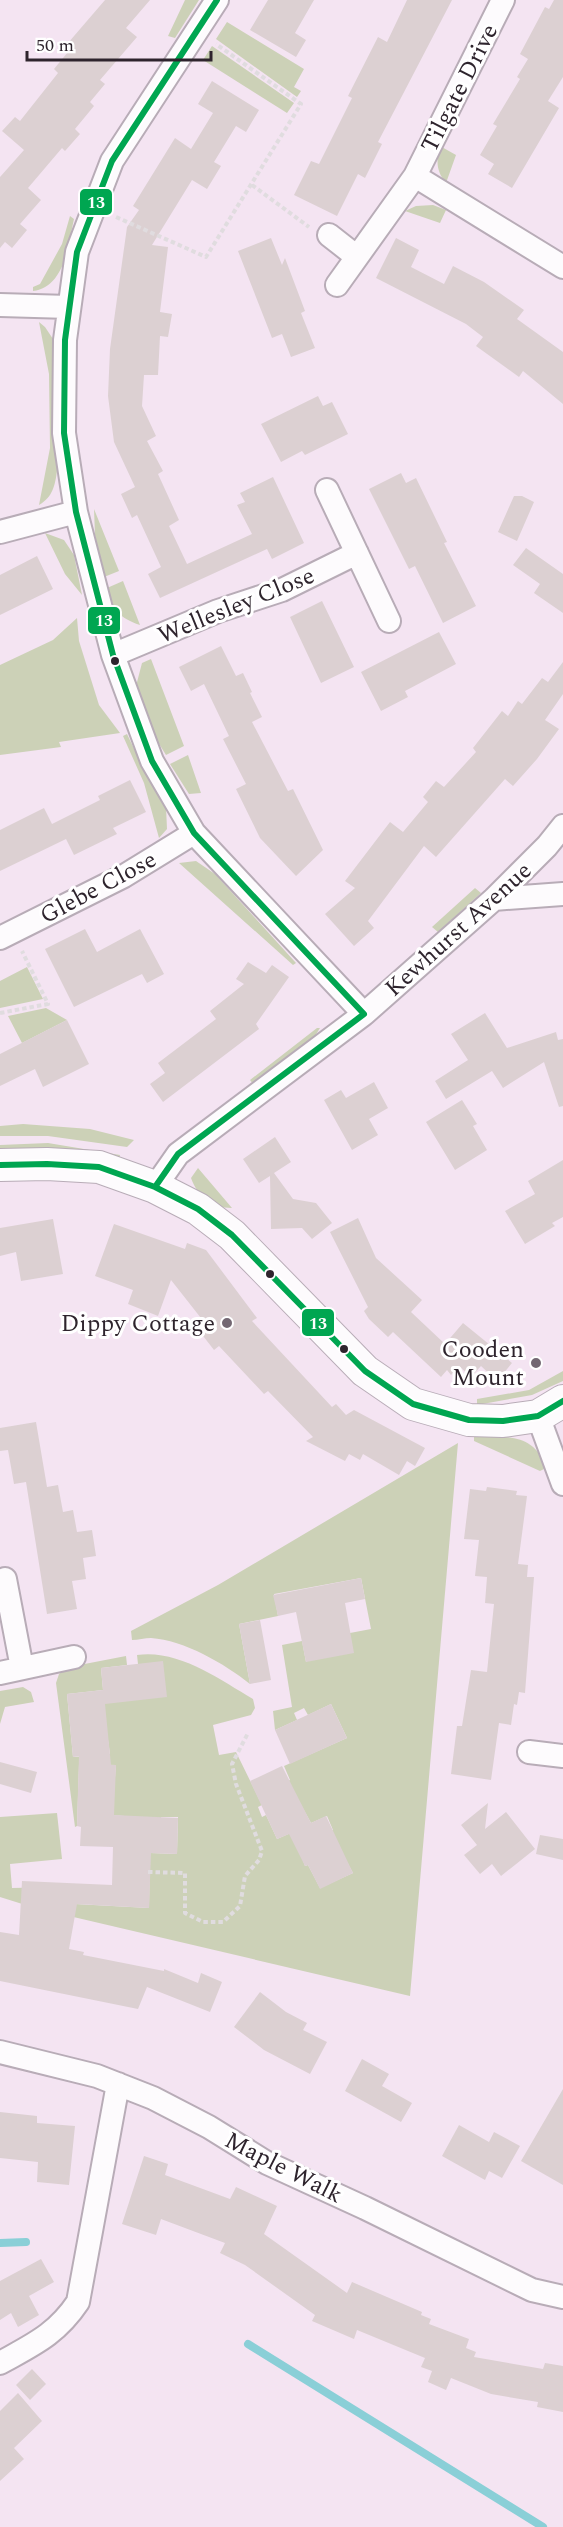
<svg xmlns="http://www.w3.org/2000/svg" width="563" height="2527" viewBox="0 0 563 2527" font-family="Spectral,serif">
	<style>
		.grass { fill: #ccd1b7 }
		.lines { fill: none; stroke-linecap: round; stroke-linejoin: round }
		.stream { stroke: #8acfd7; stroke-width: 8 }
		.building { fill: #dcd0d2 }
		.minor-casing { stroke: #b8acb7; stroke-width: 26 }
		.secondary-casing { stroke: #b8acb7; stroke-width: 34 }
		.path { stroke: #e0dcdf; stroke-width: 4; stroke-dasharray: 4.5 3; stroke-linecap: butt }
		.minor { stroke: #fdfbfd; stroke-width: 22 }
		.secondary { stroke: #fdfbfd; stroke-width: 32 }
		.bus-1-casing { stroke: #fff; stroke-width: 10 }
		.bus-1 { stroke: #00a651; stroke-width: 6 }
		.bus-dot { fill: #2e242d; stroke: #fff; stroke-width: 2 }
		.poi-dot { fill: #736772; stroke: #fff; stroke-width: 2 }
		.labels { text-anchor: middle; stroke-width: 6; stroke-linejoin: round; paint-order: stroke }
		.street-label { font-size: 24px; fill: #2e242d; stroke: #fff }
		.poi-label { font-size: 24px; fill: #2e242d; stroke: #fff; text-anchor: end }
		.line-badge { stroke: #fff; stroke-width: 2 }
		.badge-label { font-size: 16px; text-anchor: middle; font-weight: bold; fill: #fff }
	</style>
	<rect width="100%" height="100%" fill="#f4e4f2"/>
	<path class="grass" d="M185 0H199L175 38 168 36Z
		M227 22 304 69 294 87 301 91 297 97 216 39Z
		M212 46 294 103 287 113 203 60Z
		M440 146 456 155 446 183C436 171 436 161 440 146Z
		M433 205 446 210 440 223 405 211 416 206Z
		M70 216 74 219C68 245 65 287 33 291V287L40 284 62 244Z
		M39 322 45 327 53 339 57 471C55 485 53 497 39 505L50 448 49 374Z
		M94 509 119 571 104 577 95 535Z
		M45 533 64 540 74 555 82 595 65 574Z
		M123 581 140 625C119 618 113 610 107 588Z
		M77 618 79 641 99 705 120 733 59 742 61 747 0 755V665L53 640Z
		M151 659 184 746 166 755 156 739 136 686 142 663Z
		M127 734 149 780 166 807 167 829 159 838 144 783 123 736Z
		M188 755 201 793 189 794 170 764Z
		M196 861 215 874 296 963 293 965 179 863Z
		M475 888 481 893 438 932 432 927Z
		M27 967 43 999 0 1008V981Z
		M46 1008 67 1020 22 1043 8 1016Z
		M317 1028H320L315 1036 253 1084 250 1080Z
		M23 1124 90 1129 134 1140 127 1147 48 1136H0V1126Z
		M48 1143 120 1155 119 1159 0 1152V1145Z
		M198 1168 232 1208C211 1208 198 1197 191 1178Z
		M563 1371V1381L532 1395 477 1405V1399L529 1390Z
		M474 1436C504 1437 535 1432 546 1468L540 1471 474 1441Z
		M458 1443 410 1996 35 1908 0 1897V1817L57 1813 62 1859 10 1864 12 1888 56 1887V1903L149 1908 150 1853 177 1854 178 1817H161V1819L112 1815 116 1765 79 1764 77 1826 75 1827 56 1683 59 1674 69 1667 126 1656 127 1665 101 1668 103 1690 67 1694 73 1757 110 1754 103 1704 138 1664 137 1655C178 1649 219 1679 253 1699L255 1708 251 1715 213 1725 219 1755 236 1752 262 1805 258 1807 262 1817 266 1815 277 1839 293 1832 305 1866 308 1865 320 1888 353 1873 330 1831 333 1830 327 1816 311 1823 288 1781 290 1780 284 1766 347 1738 331 1704 308 1715 304 1708 294 1713 297 1720 275 1730 273 1711 292 1707 282 1645 302 1641 306 1662 350 1633 371 1629 361 1578 274 1594 278 1616 239 1624 250 1684C225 1664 184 1640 151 1638 145 1638 138 1640 132 1640L131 1631 218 1585Z
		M23 1687 31 1692 34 1702 5 1707 0 1724V1691Z"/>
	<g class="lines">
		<path class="stream" d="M0 2243 26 2242
			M248 2344 543 2527"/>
	</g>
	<path class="building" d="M105 0H150L126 28 137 37 100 80 105 84 90 102 94 106 75 129 80 134 65 151 62 148 28 188 41 200 20 224 27 230 12 248 5 242 0 248V177L24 150 2 131 15 117 20 121 58 73 54 69 72 47 68 43Z
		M268 0H314L295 33 306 40 296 57 250 30Z
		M407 0H452L378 142 382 144 365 178 358 174 337 216 294 195 311 161 319 164 352 98 348 96 378 37 387 42Z
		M554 0H563V77L548 101 559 108 512 188 488 174 494 164 480 155 497 126 493 124 520 79 517 77 528 59 520 54 545 7 549 9Z
		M212 81 259 110 246 132 236 126 214 162 221 166 207 189 192 180 152 245 168 247 160 312 172 314 168 337 160 336 158 375H144L142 406 156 436 147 441 163 471 158 474 179 520 169 526 187 564 252 534 237 505 245 502 240 493 273 477 304 543 272 559 267 549 160 598 148 574 161 567 137 515 132 518 121 494 135 487 114 442 108 396 110 349 127 227 139 210 133 206 175 138 191 149 213 113 198 104Z
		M271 238 282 265 285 258 305 311 301 313 315 348 291 357 282 334 272 338 238 251Z
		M396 238 419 250 411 267 444 284 453 266 484 282 524 310 517 319 563 352V404L523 371 519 377 476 346 483 337 466 324 376 278Z
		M318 396 323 406 332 402 348 434 305 455 302 451 281 462 261 424Z
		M401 473 406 483 416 478 447 542 444 543 476 606 443 623 415 566 409 569 369 489Z
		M514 496H522L534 502 517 541 498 532Z
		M526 548 563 574V613L534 593 540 584 513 565Z
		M37 556 53 589 0 615V575Z
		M322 601 354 667 321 683 290 617Z
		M439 632 456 664 405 691 408 697 381 711 361 672Z
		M221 646 236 676 243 673 252 692 250 693 262 717 252 722 288 791 293 789 323 850 296 876 260 838 236 789 246 784 223 739 229 736 204 684 191 691 179 667Z
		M563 662V694L545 720 559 729 537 759 513 786 505 779 436 857 424 846 368 921 374 928 354 946 325 914 355 888 345 881 390 822 403 832 428 802 423 797 436 781 444 787 476 752 473 748 502 711 508 716 518 701 522 704 542 678 548 682Z
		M130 780 146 812 113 828 117 834 74 855 66 839 0 871V830L44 808 52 824 100 800 98 796Z
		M85 929 97 952 140 929 164 974 147 983 142 974 74 1007 45 949Z
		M248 962 266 973 272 965 289 977 256 1024 259 1029 163 1102 150 1084 165 1073 158 1063 216 1019 210 1011 244 984 236 979Z
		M485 1013 507 1048 556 1032 558 1040 563 1039V1106L559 1107 544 1062 503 1088 492 1071 446 1099 435 1081 468 1060 451 1034Z
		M67 1020 89 1064 43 1087 35 1069 0 1086V1054Z
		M374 1082 388 1108 369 1119 378 1135 352 1150 324 1100 341 1090 346 1098Z
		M462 1100 477 1124 473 1126 487 1150 455 1170 426 1122Z
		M275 1137 291 1162 274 1173 293 1199 316 1203 332 1223 312 1239 302 1228 271 1229 270 1176 259 1183 243 1159Z
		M563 1160V1217L552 1223 555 1226 525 1244 505 1211 535 1194 528 1181Z
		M358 1218 376 1258 422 1300 411 1312 445 1344 463 1323 512 1363 497 1381 481 1366 471 1377 459 1366 451 1375 447 1370 441 1377 393 1332 388 1337 369 1319 364 1311 368 1307 330 1232Z
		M53 1219 63 1274 21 1281 16 1252 0 1256V1228Z
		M114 1224 185 1249 187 1243 206 1250 257 1318 252 1321 332 1407 336 1404 346 1415 354 1410 425 1448 415 1466 407 1461 399 1475 363 1454 360 1460 349 1454 345 1461 306 1441 313 1437 268 1391 264 1394 219 1346 214 1350 200 1332 208 1327 171 1280 158 1316 128 1304 133 1290 95 1276Z
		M36 1422 47 1487 58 1485 63 1512 73 1510 77 1532 92 1530 96 1556 83 1558 86 1579 72 1581 77 1609 47 1614 26 1482 14 1484 8 1450 0 1451V1428Z
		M487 1487 517 1491 516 1495 527 1496 518 1564 528 1565 527 1577H534L525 1693 519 1692 517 1705 514 1704 511 1725 499 1723 491 1780 451 1774 457 1726H462L471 1670 487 1672 494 1604 485 1603 487 1577 475 1576 479 1540 464 1539 470 1489 486 1491Z
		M361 1578 365 1599 345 1603 354 1653 306 1662 296 1612 278 1616 273 1595Z
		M260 1620 271 1680 250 1684 239 1624Z
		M163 1661 167 1697 105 1704 111 1765H116L114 1815 178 1818 177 1854 151 1853 149 1908 77 1904 69 1949 84 1952 83 1955 164 1971V1969L198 1983 201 1973 222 1982 210 2012 147 1987 138 2009 0 1981V1932L19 1935 22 1881 112 1885 113 1847 80 1846 81 1827 77 1826 79 1756 73 1757 67 1694 103 1690 101 1668Z
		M331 1704 347 1738 290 1764 275 1730Z
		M0 1762 37 1772 31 1793 0 1784Z
		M282 1766 311 1823 326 1816 353 1873 320 1889 308 1865 305 1866 289 1834 277 1839 250 1781Z
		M488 1803 485 1829 506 1812 535 1849 501 1876 492 1864 480 1874 464 1855 477 1845 461 1825Z
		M540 1835 563 1839V1860L536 1854Z
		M260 1992 286 2012 307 2023 303 2030 327 2042 310 2074 264 2050 234 2027Z
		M362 2059 389 2074 382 2086 412 2103 401 2122 345 2091Z
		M563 2089V2185L521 2161Z
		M0 2112 37 2116V2123L75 2126 69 2185 37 2182 38 2162 0 2158Z
		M459 2125 489 2142 494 2132 520 2146 502 2178 489 2171 485 2180 442 2156Z
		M144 2156 168 2164 165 2175 230 2199 236 2187 277 2206 264 2234 347 2293 352 2282 422 2312 421 2315 431 2319 429 2324 469 2339 466 2348 476 2352 474 2357 543 2369 545 2363 563 2366V2412L537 2407 538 2402 491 2394 451 2378 446 2390 428 2382 432 2371 421 2367 425 2358 357 2330 354 2339 312 2321 315 2315 245 2265 220 2253 225 2243 161 2219 156 2235 122 2224Z
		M41 2259 54 2282 29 2296 39 2315 18 2327 11 2313 0 2320V2281Z
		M32 2369 46 2384 30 2400 16 2385Z
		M18 2393 42 2421 14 2448 24 2459 0 2481V2411Z"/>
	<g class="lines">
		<defs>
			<path id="minor" d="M217 0 112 161 77 252 65 340 64 433 76 512 113 655 152 761 194 833 364 1014
				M415 176 563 267
				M329 235 357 257
				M337 285 415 176 503 0
				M0 305 69 307
				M327 490 389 621
				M0 532 76 512
				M113 655 218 611 282 590 357 553
				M494 899 563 894
				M0 938 124 876 194 833
				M155 1187 178 1154 364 1014 494 899 547 846 563 826
				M538 1416 563 1484
				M5 1579 22 1668
				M0 1673 74 1657
				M529 1752 563 1756
				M0 2052 97 2076 153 2098 209 2127 267 2163 365 2208 532 2290 563 2297
				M0 2363C32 2345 56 2335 78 2302L118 2084"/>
			<path id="secondary" d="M0 1165 47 1164 99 1167 155 1187 198 1209 232 1235 365 1371 413 1404 469 1420 503 1421 538 1416 563 1401"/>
		</defs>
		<use href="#minor" class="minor-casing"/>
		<use href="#secondary" class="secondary-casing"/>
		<path class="path" d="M252 185 309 227
			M116 217 206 257 301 104 216 44
			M0 1013 48 1004 22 951
			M148 1872 185 1873V1913L203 1922H223L240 1906 245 1876 259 1860 262 1851 236 1784 232 1764 248 1733"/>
		<use href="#minor" class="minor"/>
		<use href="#secondary" class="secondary"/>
		<defs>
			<path id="bus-1" d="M0 1165 47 1164 99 1167 155 1187 198 1209 232 1235 365 1371 413 1404 469 1420 503 1421 538 1416 563 1401
				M155 1187 178 1154 364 1014 194 833 152 761 113 655 76 512 64 433 65 340 77 252 112 161 217 0"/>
		</defs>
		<use href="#bus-1" class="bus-1-casing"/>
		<use href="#bus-1" class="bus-1"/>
	</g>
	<g class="bus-dot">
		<circle cx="115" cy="661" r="5"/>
		<circle cx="270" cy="1274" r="5"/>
		<circle cx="344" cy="1349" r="5"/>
	</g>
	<g class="poi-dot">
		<circle cx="227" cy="1323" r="6"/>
		<circle cx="536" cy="1363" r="6"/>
	</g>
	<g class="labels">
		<g class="street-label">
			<text transform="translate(459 88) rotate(-63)" y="8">Tilgate Drive</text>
			<text transform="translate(236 605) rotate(-22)" y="8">Wellesley Close</text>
			<text transform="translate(98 887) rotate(-28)" y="8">Glebe Close</text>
			<text transform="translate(458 929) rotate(-42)" y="8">Kewhurst Avenue</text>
			<text transform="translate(284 2167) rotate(27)" y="8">Maple Walk</text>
		</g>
		<g class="poi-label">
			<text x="215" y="1331">Dippy Cottage</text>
			<text x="524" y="1357">Cooden<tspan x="524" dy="28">Mount</tspan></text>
		</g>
	</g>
	<g class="line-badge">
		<rect x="79" y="188" width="34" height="28" rx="6" fill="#00a651"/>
		<rect x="87" y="606" width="34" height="29" rx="6" fill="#00a651"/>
		<rect x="301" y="1308" width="34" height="29" rx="6" fill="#00a651"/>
	</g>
	<g class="badge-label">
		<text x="96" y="208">13</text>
		<text x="104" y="626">13</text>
		<text x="318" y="1329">13</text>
	</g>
	<path d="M27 51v9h184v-9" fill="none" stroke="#2e242d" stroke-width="3"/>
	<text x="36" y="51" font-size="18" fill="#2e242d" stroke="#ffffff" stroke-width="4.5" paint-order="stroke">50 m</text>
</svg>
